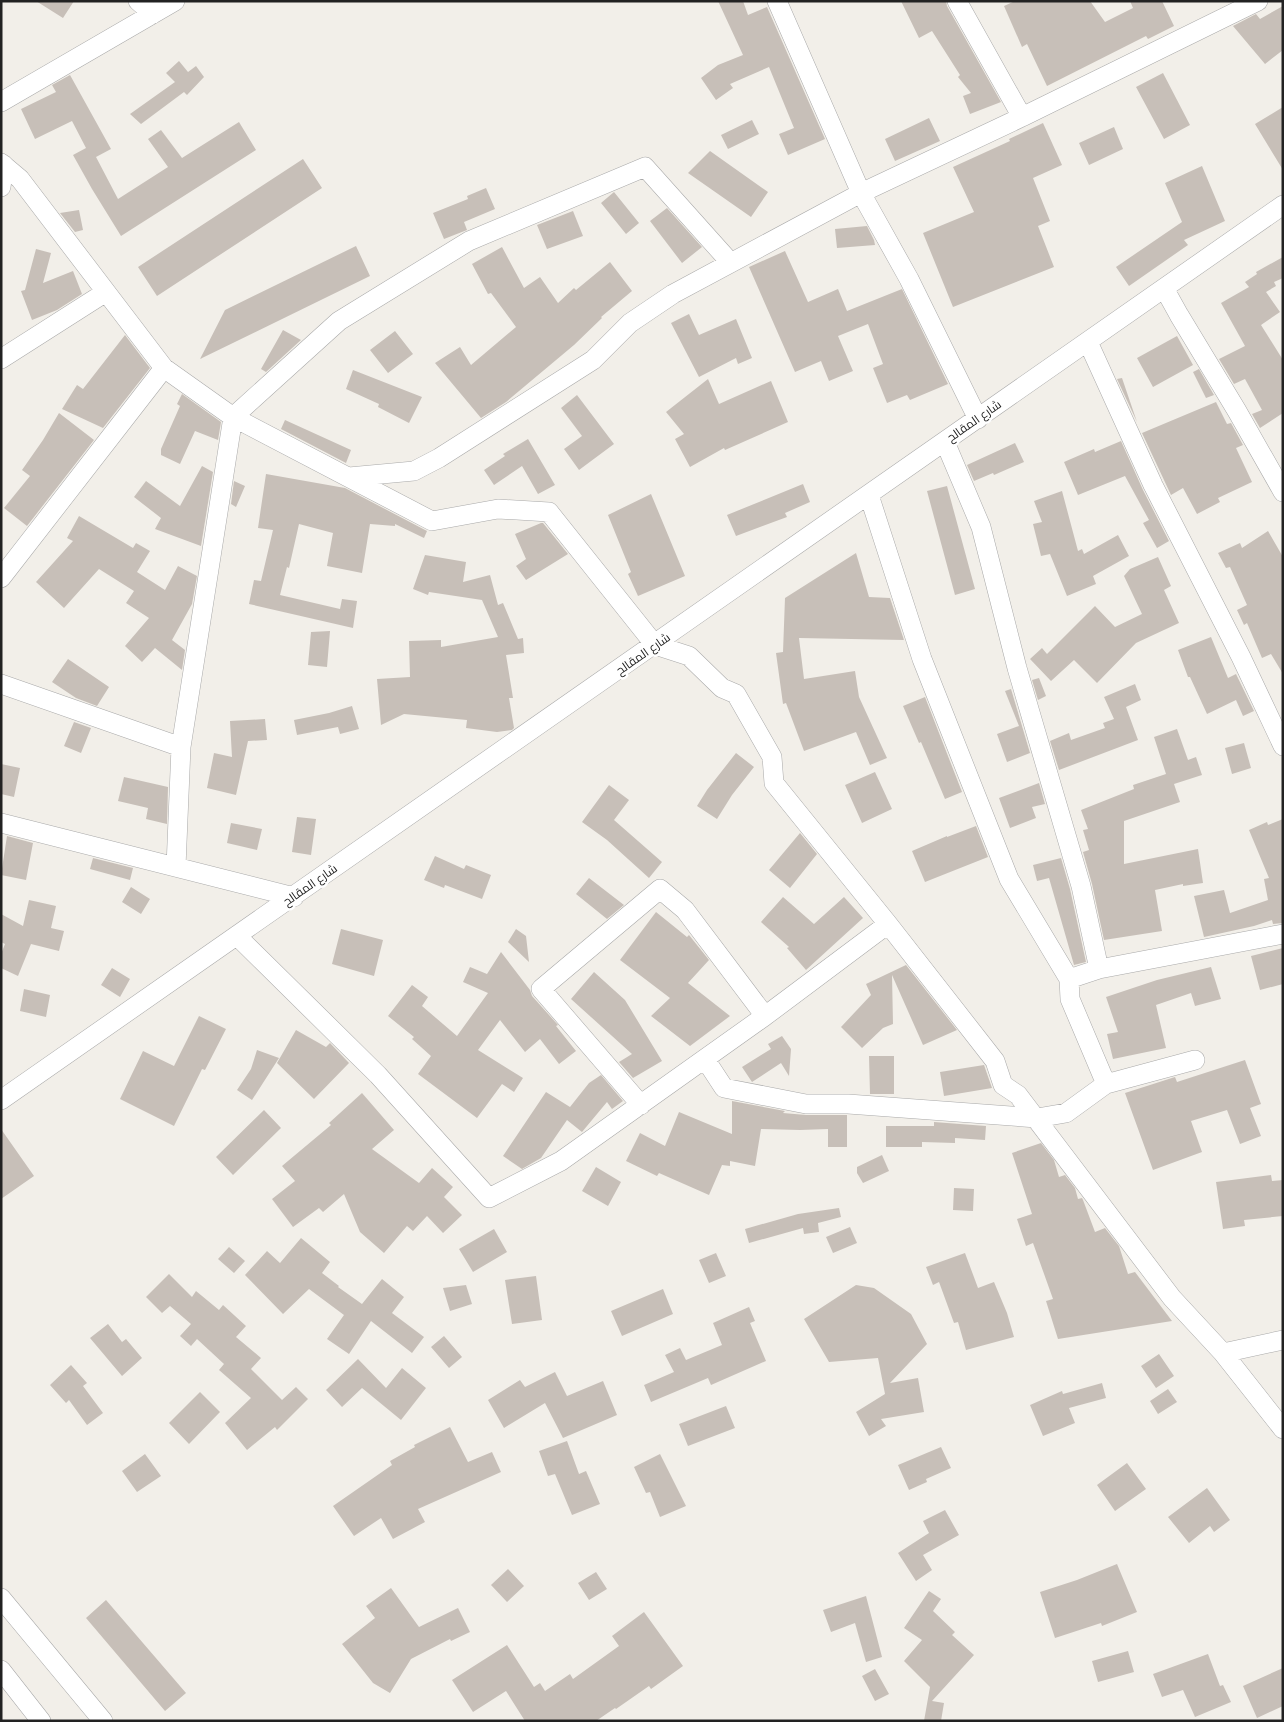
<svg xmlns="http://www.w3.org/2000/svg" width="1284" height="1722" viewBox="0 0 1284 1722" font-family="'Nunito Sans',Cairo,sans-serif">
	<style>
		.building { fill: #c7bfb8 }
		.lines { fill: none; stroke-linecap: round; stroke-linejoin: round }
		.minor-casing { stroke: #a9a9a9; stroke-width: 20 }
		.minor { stroke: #fff; stroke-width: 19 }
		.labels { text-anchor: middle; stroke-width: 5; stroke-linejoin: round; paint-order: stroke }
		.street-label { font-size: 12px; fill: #222; stroke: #fff }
	</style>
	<rect width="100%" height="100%" fill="#f2efe9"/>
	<path class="building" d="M36 1H74L63 18Z
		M718 1H743L748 15 767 7 825 139 788 155 779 134 794 128 769 67 730 84 733 88 716 100 701 78 718 65 743 55Z
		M901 1H946L947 6 1001 102 970 114 963 96 971 93 958 77 960 75 932 31 919 38Z
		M1015 1H1090L1105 22 1133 8 1130 1H1162L1174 26 1148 39 1146 36 1047 86 1027 44 1022 47 1004 6Z
		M1283 6V50L1265 64 1233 26 1256 14 1260 19Z
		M179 61 188 72 196 66 204 77 187 95 184 92 141 124 130 114 175 82 166 73Z
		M1163 73 1190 125 1164 139 1136 87Z
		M70 75 111 149 96 157 118 199 168 167 148 139 161 130 182 158 239 122 256 150 121 236 92 189 73 155 86 148 72 121 35 139 21 109 56 92 52 85Z
		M1283 107V170L1255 124Z
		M929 118 940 141 895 161 885 139Z
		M752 120 759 134 728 149 721 135Z
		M1043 123 1062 165 1033 178 1050 221 1038 226 1054 267 953 307 923 233 974 212 953 167 1010 141 1009 139Z
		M1114 127 1123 149 1089 165 1079 143Z
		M710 151 768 192 751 217 688 173Z
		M303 159 322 188 157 296 138 267Z
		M1202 166 1225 221 1184 240 1188 245 1129 286 1116 267 1182 222 1165 183Z
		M486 188 495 209 464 222 467 230 444 239 433 213 468 199 467 196Z
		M614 192 639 223 626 234 601 203Z
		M667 208 702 247 682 263 650 221Z
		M79 210 83 230 75 232 60 213Z
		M573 211 583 236 547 249 537 225Z
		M867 226 874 240 875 245 837 248 835 229Z
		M356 246 370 276 200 359 225 310Z
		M502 247 524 288 540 277 558 303 574 288 576 290 610 262 632 291 601 317 602 318 574 345 506 402 481 418 435 363 460 347 471 365 516 327 491 293 488 294 472 264Z
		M36 249 51 253 43 283 73 271 82 294 57 310 32 320 21 291 25 290Z
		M785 251 808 302 838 289 847 311 902 289 948 384 910 400 907 395 887 403 873 368 883 364 868 324 838 336 853 371 829 381 821 361 795 372 749 267Z
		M1283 257V278L1274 282 1276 286 1266 292 1280 312 1261 325 1283 360V413L1260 428 1252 414 1262 410 1245 379 1234 384 1219 359 1245 346 1221 303 1249 287 1245 282 1257 274 1256 272Z
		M689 314 699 335 736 319 752 358 738 364 736 358 699 377 671 323Z
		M283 330 301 340 266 372 261 369Z
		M395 331 413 354 388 373 370 350Z
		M125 335 150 368 103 428 62 409 77 385 83 389Z
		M1177 336 1193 365 1153 387 1137 358Z
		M1199 369 1214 395 1206 398 1193 372Z
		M353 370 422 397 409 423 378 407 379 404 346 389Z
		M1122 378 1137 422 1117 379Z
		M708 379 719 404 771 381 788 422 725 450 724 448 690 467 675 439 684 434 666 412Z
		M182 394 221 422 218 440 195 431 180 464 161 455V449L180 406 177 404Z
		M577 395 614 444 579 470 564 449 582 436 561 408Z
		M1216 402 1227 424 1231 423 1243 445 1236 448 1252 482 1218 498 1220 502 1197 514 1183 488 1171 495 1142 433Z
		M59 413 94 440 27 526 4 508 30 476 22 470 43 440Z
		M285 420 351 450 346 463 281 429Z
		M528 439 555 485 538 494 522 466 494 485 484 470 505 456 503 454Z
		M1121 441 1143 490 1169 541 1157 548 1143 523 1149 520 1125 476 1078 495 1064 462 1094 449 1095 452Z
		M1015 443 1024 462 994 475 993 473 974 481 967 465Z
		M202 466 213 472 201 546 155 529 161 518 134 497 146 481 180 506Z
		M266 474 345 488 427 531 424 538 395 524V526L370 524 362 573 327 566 333 533 299 524 289 568 287 567 280 595 340 609 342 599 357 601 353 628 249 604 254 580 261 581 273 530 258 528Z
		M234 481 245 486 236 507 231 504Z
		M803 484 810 502 785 513 787 517 736 536 727 515Z
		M947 486 975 589 955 595 927 491Z
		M1062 491 1078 551 1082 549 1084 554 1118 535 1129 556 1093 576 1096 584 1067 596 1050 554 1041 556 1033 524 1042 522 1034 501Z
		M651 494 685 576 638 596 628 574 631 572 608 515Z
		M79 516 133 548 136 543 150 551 137 572 165 590 178 566 197 576 192 604 172 640 185 650 182 670 155 648 142 662 125 646 149 618 126 603 134 591 99 569 64 608 36 582 73 541 67 538Z
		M541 523H543L568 554 526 580 516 566 526 559 515 534Z
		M1268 531 1283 557V674L1271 654 1262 658 1247 623 1244 625 1237 610 1247 605 1230 567 1226 568 1218 553 1240 543 1242 548Z
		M856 553 869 597 890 598 904 640 799 638 804 679 855 671 859 697 887 758 870 765 856 732 804 751 786 703 783 704 776 653 783 652 785 598Z
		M425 555 466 562 463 582 490 575 498 605 503 603 518 639 523 638 524 653 506 655 513 698H509L514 728 512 730 497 732 466 728 467 720 404 714 381 725 377 679 410 677 409 641 441 640V647L498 637 482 600 429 592 428 595 413 589Z
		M1158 557 1171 586 1164 590 1179 623 1136 643 1097 683 1074 660 1051 681 1030 659 1042 648 1047 654 1095 606 1115 627 1142 614 1124 576 1130 569Z
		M330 631 327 667 308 665 311 632Z
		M1211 637 1228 678 1236 674 1254 711 1243 716 1236 700 1207 714 1190 677H1188L1178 650Z
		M68 659 109 687 97 706 76 698 52 682Z
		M1039 678 1046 696 1038 700 1032 680Z
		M1135 684 1141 700 1126 707 1138 740 1059 770 1050 741 1069 733 1071 740 1105 728 1103 723 1114 719 1104 697Z
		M1011 689 1030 753 1007 762 997 734 1019 726 1005 691Z
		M925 697 962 792 945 799 921 742 919 743 903 706Z
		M352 706 359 729 340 734 338 727 297 735 294 720 329 713Z
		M265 719 267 740 248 741 236 795 207 788 214 753 232 757 230 721Z
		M74 722 91 728 81 753 64 746Z
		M1177 729 1188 760 1196 757 1202 775 1174 784 1180 802 1124 821V864L1198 849 1203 883 1183 886V884L1155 890 1162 931 1104 940 1092 884 1083 852 1089 850 1083 830 1088 829 1081 810 1134 789 1133 785 1166 774 1154 737Z
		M1244 743 1251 768 1232 774 1225 748Z
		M736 753 754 767 732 795 717 819 697 806 707 790Z
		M1 764 20 768 14 797 1 794Z
		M875 772 892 809 862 823 845 785Z
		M124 777 168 787 167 824 146 819 148 808 118 801Z
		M1039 783 1045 804 1032 807 1036 818 1010 828 999 798Z
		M609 785 629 800 614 820 662 862 649 878 607 840 582 822Z
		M297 817 316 819 311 855 292 852Z
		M1283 819V923L1273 924 1272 920 1254 926 1204 937 1194 896 1224 890 1230 913 1268 900 1264 879 1269 878 1249 830 1267 822 1268 825Z
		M231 823 262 829 257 850 227 843Z
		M976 826 988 857 925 882 912 851 947 836V837Z
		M800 833 817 854 790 888 769 870Z
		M7 836 33 843 26 880 1 875Z
		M435 856 464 869 466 865 491 875 482 899 445 885 444 888 424 880Z
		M93 858 133 868 130 880 90 869Z
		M1061 858 1070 889 1086 962 1074 965 1049 878 1037 881 1033 865Z
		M589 878 624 905 607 919 576 894Z
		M131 887 150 899 141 914 122 902Z
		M783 897 814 924 844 897 863 918 806 970 787 948 789 947 761 922Z
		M29 900 56 906 51 928 64 931 59 951 31 944 18 976 1 968V954L5 944 1 942V914L23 926Z
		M656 912 687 937 689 935 709 960 688 983 730 1016 690 1046 651 1016 670 998 620 960Z
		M341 929 383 940 374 976 332 964Z
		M516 929 526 936 529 962 508 942Z
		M1283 948V984L1260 990 1251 956Z
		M501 952 530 990 532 996 558 1025 556 1026 576 1051 559 1064 540 1039 525 1052 500 1020 478 1050 523 1078 514 1092 502 1084 477 1118 418 1074 431 1056 412 1039 414 1037 388 1016 412 985 428 997 422 1006 457 1036 488 993 463 982 470 967 487 974Z
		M906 965 957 1030 923 1045 892 975 893 1024 883 1028 862 1048 841 1027 871 995 866 984Z
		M1211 967 1221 999 1195 1006 1191 993 1156 1005 1166 1048 1113 1059 1107 1034 1118 1032 1106 997 1157 980Z
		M112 968 130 979 120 997 101 985Z
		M594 972 625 1000 662 1061 633 1078 619 1062 632 1054 571 999Z
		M24 989 50 995 46 1017 20 1011Z
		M199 1016 226 1029 205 1070 202 1069 174 1126 120 1099 143 1051 174 1066Z
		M296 1030 326 1047 330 1043 349 1063 314 1099 277 1063Z
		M782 1036 791 1049 789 1076 781 1063 752 1082 742 1067 771 1049 768 1044Z
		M257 1050 279 1058 252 1100 237 1090 251 1069Z
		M869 1056H894V1094H870Z
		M1245 1060 1261 1104 1250 1108 1261 1136 1240 1144 1227 1110 1191 1121 1202 1152 1153 1170 1125 1093 1175 1077 1177 1082Z
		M984 1065 992 1088 944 1096 940 1072Z
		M601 1075 623 1101 612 1109 607 1102 582 1132 567 1120 541 1158 522 1169 503 1156 546 1092 570 1107 589 1083Z
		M362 1093 394 1130 372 1149 419 1183 432 1168 453 1187 444 1197 462 1215 443 1233 427 1216 413 1231 407 1226 384 1253 360 1232 344 1194 323 1212 319 1208 293 1227 272 1199 295 1181 282 1166 331 1125 329 1123Z
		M732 1101 785 1111 783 1113 806 1115H847V1147H828V1129L800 1130 761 1129 755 1166 730 1161V1166L722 1165 709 1195 659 1173 657 1176 626 1161 640 1133 665 1146 679 1112 732 1134Z
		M264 1110 281 1128 233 1175 216 1157Z
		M934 1122 986 1126 985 1140 955 1138V1143L922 1142V1147H886V1126H934Z
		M1 1129 34 1176 1 1199Z
		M1041 1143 1054 1160 1059 1177 1065 1175 1075 1188 1078 1199 1082 1198 1083 1200 1095 1232 1105 1228 1119 1246 1128 1274 1135 1272 1172 1321 1058 1339 1046 1301 1053 1299 1033 1243 1026 1246 1017 1219 1032 1214 1012 1153Z
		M882 1155 889 1171 863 1183 857 1173V1167Z
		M596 1167 621 1182 608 1206 582 1191Z
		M1271 1175 1272 1181 1283 1180V1216L1244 1220 1245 1226 1223 1229 1216 1182Z
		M954 1188 974 1189 973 1211 953 1210Z
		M839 1208 841 1217 818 1223 819 1232 804 1234 803 1228 749 1243 745 1229 798 1214Z
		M850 1227 857 1243 833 1253 826 1237Z
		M494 1229 507 1252 473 1272 459 1249Z
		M301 1238 330 1262 322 1273 339 1286 338 1287 362 1304 382 1279 404 1297 392 1313 424 1337 412 1353 371 1321 349 1354 327 1339 344 1315 309 1289 283 1314 245 1275 267 1251 280 1263Z
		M229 1247 245 1261 234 1273 218 1259Z
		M716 1253 726 1276 709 1283 699 1260Z
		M965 1253 978 1288 994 1282 1007 1313 1014 1337 966 1350 958 1322 954 1323 939 1282 933 1285 926 1267Z
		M169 1274 192 1297 196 1291 219 1310 223 1305 246 1326 236 1337 261 1358 251 1369 282 1400 296 1387 308 1399 277 1430 275 1427 247 1450 225 1423 251 1398 219 1370 224 1364 197 1339 191 1346 180 1336 191 1324 170 1306 162 1313 146 1297Z
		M536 1276 542 1320 512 1324 505 1280Z
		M466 1285 472 1304 450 1311 443 1288Z
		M856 1285 874 1288 911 1314 927 1344 890 1383 918 1378 924 1412 881 1419 886 1426 869 1436 856 1412 885 1394 878 1358 829 1362 804 1319Z
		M663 1289 673 1314 622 1336 611 1311Z
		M749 1307 755 1321 750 1323 766 1361 711 1385 708 1378 651 1402 644 1385 674 1372 665 1355 680 1348 686 1360 722 1345 713 1323Z
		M108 1324 122 1342 126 1339 142 1358 122 1376 90 1338Z
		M444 1336 462 1357 449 1368 431 1347Z
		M1159 1354 1174 1376 1156 1388 1141 1366Z
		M358 1359 386 1388 402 1368 426 1388 401 1420 362 1388 342 1407 326 1390Z
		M71 1365 87 1383 83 1386 103 1413 87 1425 69 1400 66 1403 50 1385Z
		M555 1372 567 1396 603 1381 617 1415 563 1438 545 1403 504 1428 488 1400 520 1380 525 1387Z
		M1102 1383 1106 1398 1069 1408 1075 1423 1043 1436 1030 1405 1062 1391 1063 1394Z
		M1168 1389 1177 1402 1158 1414 1150 1401Z
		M200 1392 220 1412 189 1444 169 1423Z
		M726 1406 735 1428 688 1446 679 1424Z
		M450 1427 468 1462 492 1452 501 1472 418 1509 425 1522 393 1539 381 1518 354 1536 333 1506 392 1465 390 1461 415 1447 414 1445Z
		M567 1441 579 1474 586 1471 600 1504 572 1515 555 1474 548 1476 539 1451Z
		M941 1447 951 1468 926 1479 927 1482 909 1490 898 1465Z
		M145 1454 161 1476 137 1492 122 1471Z
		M660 1454 686 1506 660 1517 650 1492 646 1493 634 1467Z
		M1127 1463 1146 1489 1115 1511 1097 1485Z
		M1207 1488 1230 1520 1214 1532 1210 1526 1189 1543 1168 1517Z
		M945 1510 959 1535 923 1555 932 1570 916 1581 898 1553 929 1533 923 1521Z
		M1117 1564 1137 1612 1102 1626 1101 1623 1055 1638 1040 1592 1077 1580Z
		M508 1569 524 1586 507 1602 491 1585Z
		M596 1572 607 1589 589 1600 578 1583Z
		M391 1588 419 1627 458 1608 470 1632 451 1641 450 1639 411 1659 390 1693 373 1683 342 1644 375 1618 366 1606Z
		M929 1591 941 1599 933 1611 955 1632 952 1635 974 1655 932 1701 944 1703 941 1721H924L930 1687 904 1661 922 1640 904 1628Z
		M866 1596 882 1657 866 1662 855 1623 831 1632 823 1610Z
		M106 1600 186 1693 165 1711 86 1618Z
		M644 1612 683 1666 651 1689 649 1686 616 1709 615 1708 596 1721H525L506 1691 473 1712 452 1680 507 1645 534 1687 540 1683 545 1691 570 1674 573 1679 619 1646 612 1636Z
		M1128 1651 1134 1672 1098 1682 1092 1661Z
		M1208 1654 1220 1686 1223 1685 1231 1702 1195 1717 1183 1690 1162 1697 1153 1674Z
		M1283 1668V1706L1257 1718 1243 1686Z
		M875 1669 889 1694 875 1701 862 1676Z"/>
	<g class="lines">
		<defs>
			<path id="minor" d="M138 1 153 14
				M957 1 1022 117 1258 1
				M1 102 175 1
				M1 163 20 179 164 368 233 417 432 521 498 509 549 512 655 645 689 656 722 688 736 694 772 757 774 783 888 924 995 1061 1003 1085 1018 1095 1172 1298 1223 1353 1283 1429
				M1 187 4 165
				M1164 288 1179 315 1237 411 1283 492
				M1088 342 1153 485 1241 657 1283 746
				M1 359 106 292
				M978 419 909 279 861 193 1022 117
				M945 442 981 527 1017 668 1081 886 1099 969
				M349 477 414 471 439 458 593 360 630 323 673 294 861 193 777 1
				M869 495 922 659 1009 879 1069 979 1070 999 1106 1084
				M1 578 164 368
				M1 684 181 747
				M1 823 294 897
				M176 867 181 747 233 417 339 321 469 241 645 167 730 262
				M237 936 378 1075 489 1198 561 1161 765 1016 888 924
				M1069 979 1099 969 1283 934
				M705 1059 724 1088 806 1104H848L1037 1118 1066 1113 1106 1084 1195 1060
				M1 1100 1283 205
				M641 1105 541 989 660 889 685 910 765 1016
				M1223 1353 1283 1340
				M1 1598 103 1721
				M1 1670 41 1721"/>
		</defs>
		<use href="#minor" class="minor-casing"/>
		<use href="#minor" class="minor"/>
	</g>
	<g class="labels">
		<g class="street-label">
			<text transform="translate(974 421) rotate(-35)" y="4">شارع المقالح</text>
			<text transform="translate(643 654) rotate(-35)" y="4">شارع المقالح</text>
			<text transform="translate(310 885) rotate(-35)" y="4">شارع المقالح</text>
		</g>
	</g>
	<rect width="1284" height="1722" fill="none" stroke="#222222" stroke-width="5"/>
</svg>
